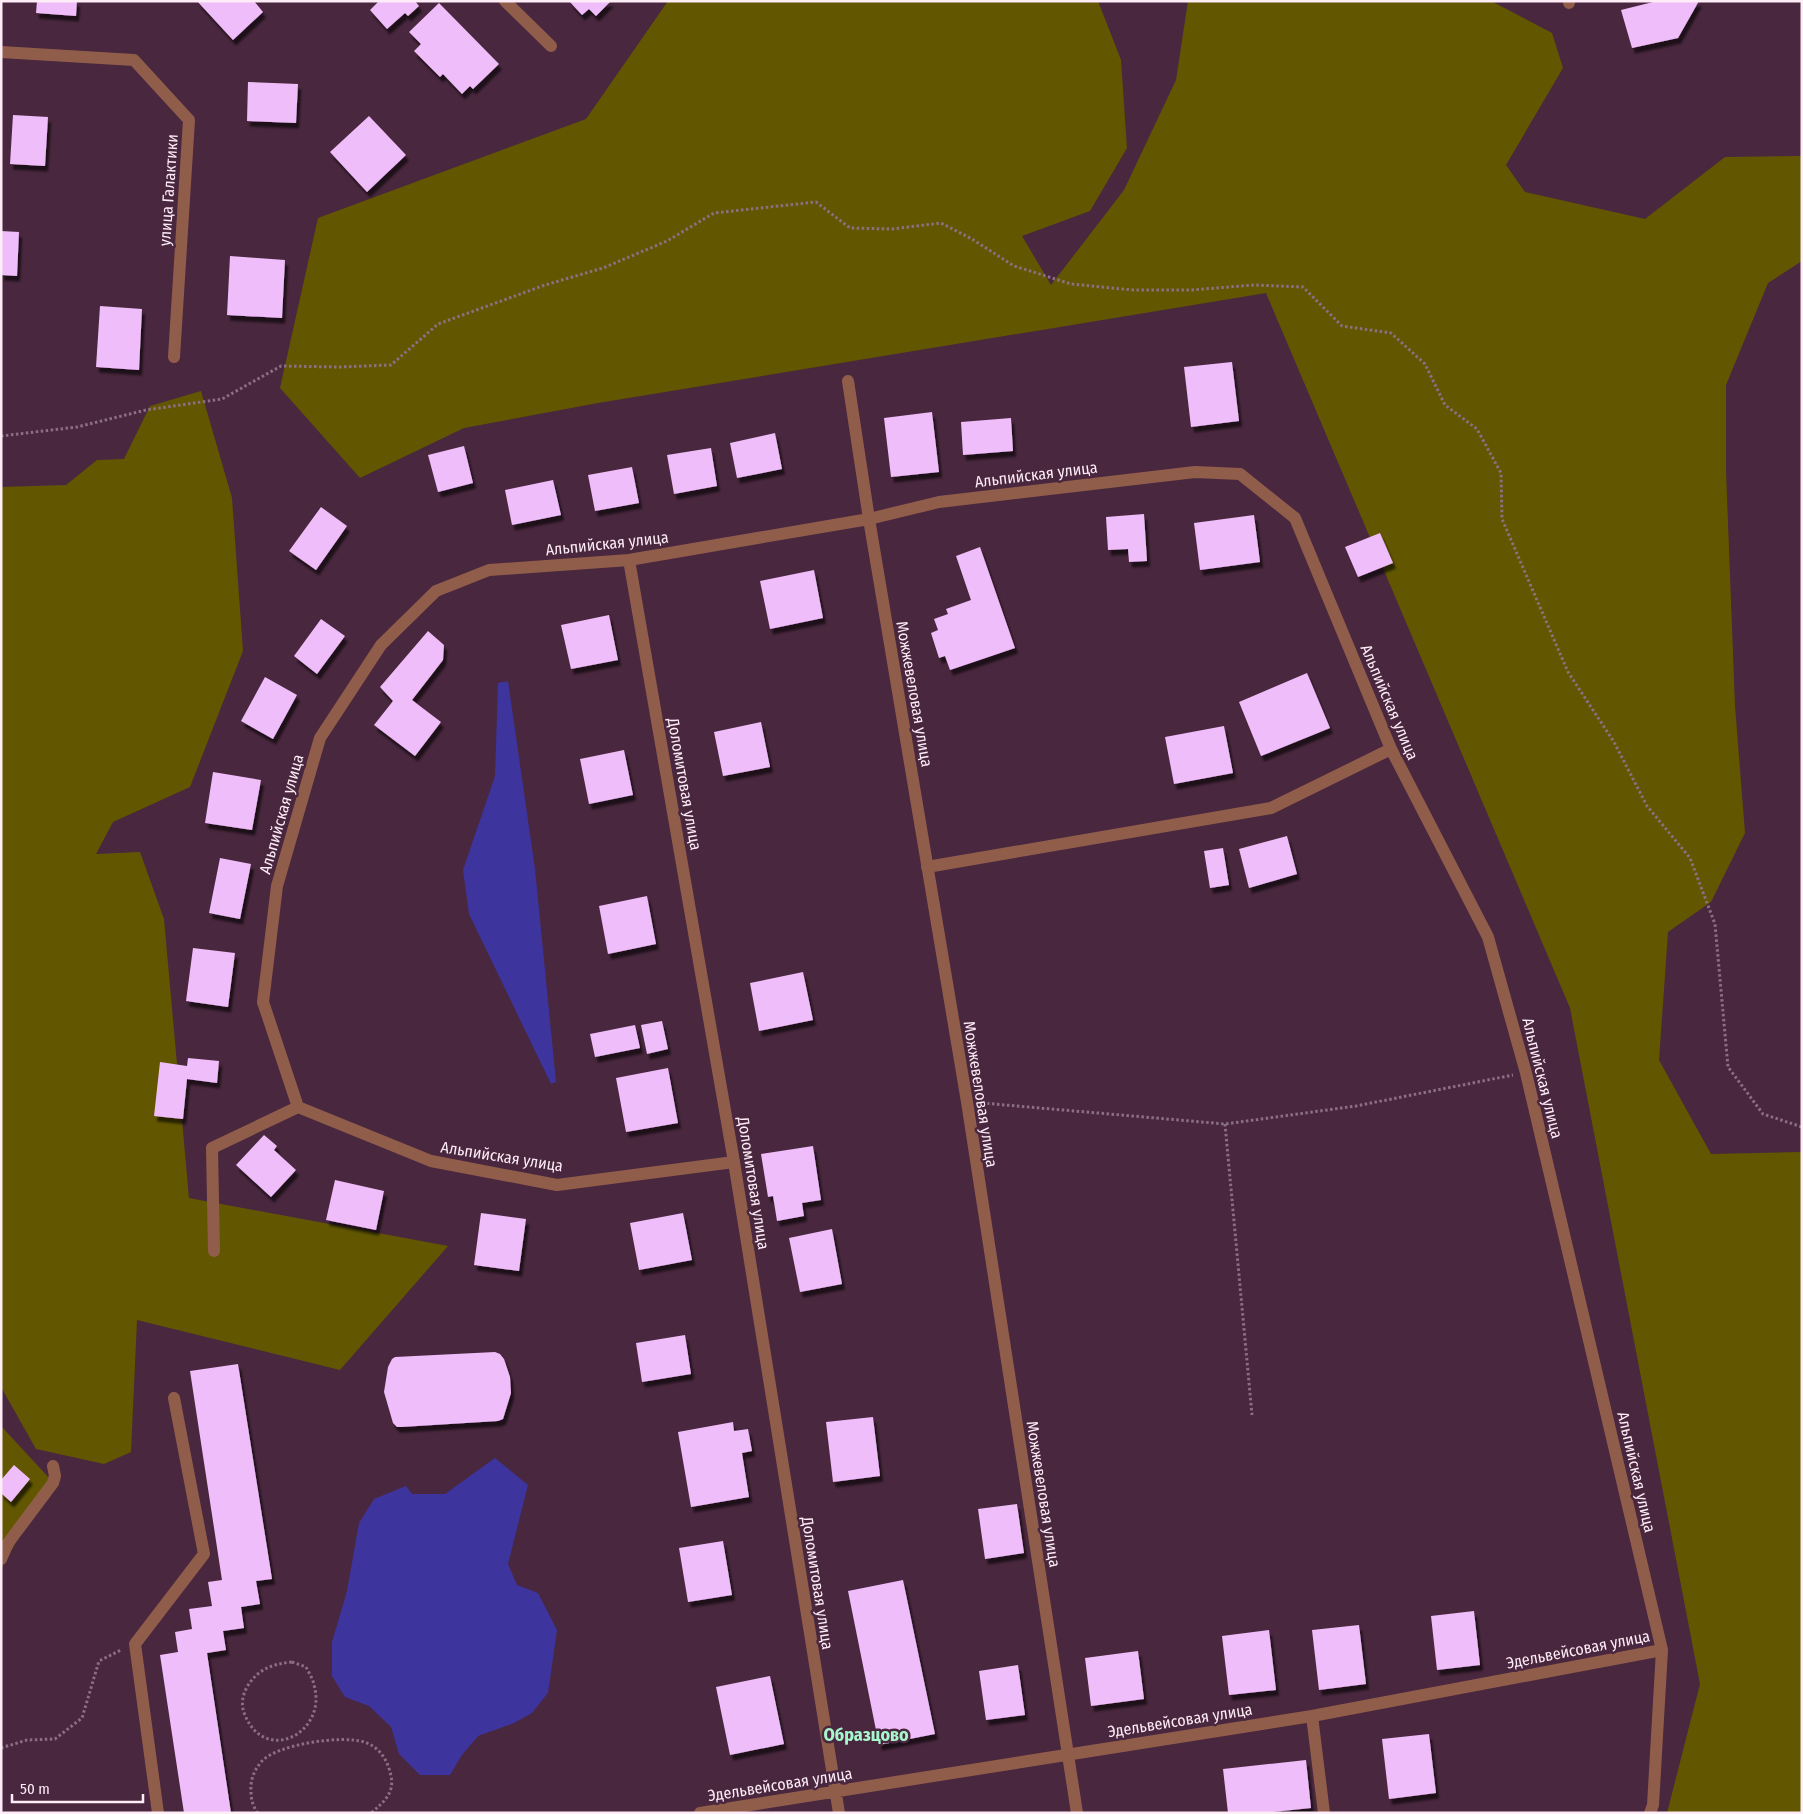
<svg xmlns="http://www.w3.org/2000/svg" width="1803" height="1814" viewBox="0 0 1803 1814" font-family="'Fira Sans Condensed',sans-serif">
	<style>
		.green { fill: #625700 }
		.water { fill: #3e349e }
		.building { fill: #efbdf9; filter: url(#shadow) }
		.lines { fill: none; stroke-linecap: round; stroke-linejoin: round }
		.path { stroke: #8b6f82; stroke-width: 3; stroke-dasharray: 2.5 2.5; stroke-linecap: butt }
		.minor { stroke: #915d4b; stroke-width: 12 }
		.labels { text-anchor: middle; stroke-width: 5; stroke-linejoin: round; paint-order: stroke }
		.street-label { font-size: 16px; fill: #feecf7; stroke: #49273e }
		.neighbourhood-label { font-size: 18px; font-weight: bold; fill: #a6f7cc; stroke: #49273e }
	</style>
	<defs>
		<filter id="shadow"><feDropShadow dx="3" dy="5.5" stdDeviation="1" flood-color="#0009"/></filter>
	</defs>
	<rect width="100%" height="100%" fill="#49273e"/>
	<path class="green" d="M668 1H1098L1121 60 1127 148 1090 211 1022 236 1051 285 1124 190 1176 80 1188 1H1491L1552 33 1563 68 1506 165 1525 192 1645 219 1725 157 1802 156V261L1768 283 1726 385V471L1735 706 1745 833 1711 902 1668 932 1659 1060 1711 1154 1802 1152V1813H1667L1700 1684 1570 1008 1266 293 598 403 464 428 360 478 280 388 318 218 586 119Z
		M201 391 232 498 243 651 190 787 113 822 96 854 140 852 164 919 189 1198 448 1246 340 1370 137 1320 131 1452 104 1464 36 1449 1 1387V487L66 485 97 460 124 459 150 406Z
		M1 1426 51 1480 1 1569Z"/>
	<path class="water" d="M508 681 535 869 556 1082 551 1084 469 914 463 870 495 776 498 683Z
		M495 1458 528 1485 508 1564 517 1585 538 1593 557 1630 548 1693 532 1713 514 1723 478 1736 462 1755 450 1775H420L399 1754 391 1727 369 1706 345 1697 332 1676V1642L347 1591 359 1523 374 1499 406 1486 412 1494H445Z"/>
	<path class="building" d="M37 1H77L76 16 36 13Z
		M197 1H254L263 12 233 40Z
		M379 1H415L419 6 408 16 405 13 387 29 370 10Z
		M569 1H611L596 16 589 9 582 15Z
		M1657 1H1699L1678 38 1632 48 1621 10Z
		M439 3 499 64 473 89 470 86 462 94 443 74 440 77 414 51 421 44 409 32Z
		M248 82 298 84 296 123 247 121Z
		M13 115 48 117 45 166 10 164Z
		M369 116 406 155 367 192 330 152Z
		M1 231 19 232 17 276 1 275Z
		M230 256 285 260 282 318 227 315Z
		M100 306 142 309 139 370 96 367Z
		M1232 362 1239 421 1191 427 1184 367Z
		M932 412 939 472 891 477 884 418Z
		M1011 418 1013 451 963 455 961 422Z
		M775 433 782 469 737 478 730 443Z
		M464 446 473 483 438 492 428 455Z
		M711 448 717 486 674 494 667 455Z
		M632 467 639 503 595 511 588 475Z
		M553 480 561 515 512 525 505 490Z
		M321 507 347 526 316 570 289 551Z
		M1144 514 1147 561 1129 562 1128 549 1108 550 1106 517Z
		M1254 515 1260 562 1200 570 1194 523Z
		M1380 533 1393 563 1358 577 1345 547Z
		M980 547 1015 648 950 670 945 656 939 658 931 633 938 630 934 619 948 614 946 609 971 600 956 556Z
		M814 570 823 618 770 629 760 581Z
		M609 615 618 660 571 669 561 625Z
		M321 619 345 636 317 674 294 656Z
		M428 631 444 645 443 660 412 700 441 722 415 756 374 725 393 701 380 687Z
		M1307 673 1330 728 1261 756 1239 702Z
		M265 677 297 695 273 739 241 721Z
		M761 722 770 767 723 776 714 732Z
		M1224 726 1233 773 1174 784 1165 737Z
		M624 750 633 795 589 804 580 759Z
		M213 772 261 780 252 830 205 823Z
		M1287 836 1297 874 1249 888 1239 849Z
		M1223 848 1229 885 1210 888 1204 851Z
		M220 858 251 864 240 919 209 913Z
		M647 896 656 944 608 954 599 906Z
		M193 948 235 953 228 1007 186 1001Z
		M803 972 813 1020 759 1031 750 983Z
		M662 1021 668 1049 647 1054 641 1025Z
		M635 1025 640 1048 595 1057 590 1034Z
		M188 1058 219 1061 217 1083 187 1079 183 1119 154 1116 160 1062 187 1066Z
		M668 1068 678 1123 626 1132 616 1078Z
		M264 1135 277 1146 274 1150 296 1170 271 1197 236 1165Z
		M813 1146 821 1200 802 1203 804 1216 777 1221 773 1196 768 1197 761 1154Z
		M335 1180 384 1191 376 1230 326 1220Z
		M481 1213 526 1219 519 1271 474 1265Z
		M683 1213 692 1260 639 1270 630 1223Z
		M832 1229 842 1284 800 1292 789 1238Z
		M685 1335 691 1374 642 1382 636 1343Z
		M495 1352 500 1354 504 1359 510 1377 511 1393 503 1419 498 1421 401 1427H397L393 1423 384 1392 388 1367 392 1359 395 1357Z
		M238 1364 272 1579 256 1581 260 1604 241 1607 244 1628 223 1631 226 1650 207 1653 231 1813H184L160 1655 178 1652 175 1632 192 1629 189 1609 212 1606 208 1582 222 1580 190 1371Z
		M873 1417 880 1476 833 1482 826 1422Z
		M733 1422 734 1431 748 1429 752 1451 742 1453 749 1497 691 1507 678 1432Z
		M14 1465 30 1479 11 1502 1 1493V1480Z
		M1017 1504 1024 1553 985 1559 978 1509Z
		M723 1541 732 1595 688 1602 679 1548Z
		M903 1580 935 1734 879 1745 848 1591Z
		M1474 1611 1480 1665 1437 1670 1431 1616Z
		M1359 1625 1366 1684 1319 1690 1312 1630Z
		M1269 1630 1276 1690 1229 1695 1222 1636Z
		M1138 1651 1144 1699 1091 1706 1085 1658Z
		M1018 1665 1025 1715 986 1720 979 1671Z
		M770 1676 784 1744 730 1755 716 1687Z
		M1429 1734 1436 1793 1389 1799 1382 1739Z
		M1306 1760 1311 1808 1262 1813H1228L1223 1769Z"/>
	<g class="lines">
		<path class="path" d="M1 436 77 427 146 410 222 399 281 366 340 367 391 365 438 324 545 285 603 268 667 241 714 213 816 202 850 228 892 229 941 223 972 239 1014 266 1071 284 1133 290H1191L1254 285 1303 287 1342 326 1391 333 1425 364 1445 405 1477 429 1501 473 1502 519 1568 672 1614 742 1647 806 1690 858 1715 924 1728 1067 1763 1114 1802 1127
			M982 1103 1225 1124 1356 1106 1513 1075
			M1225 1124 1252 1415
			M292 1662 306 1667C309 1673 313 1679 314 1685 328 1733 265 1765 245 1715 241 1707 242 1697 246 1689 256 1670 271 1664 292 1662Z
			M1 1748 27 1740 55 1739 82 1718 99 1661 121 1650
			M258 1813C253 1807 251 1799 251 1792 250 1780 254 1770 262 1761 278 1744 342 1735 364 1742 378 1746 387 1759 390 1772 396 1792 385 1801 371 1813"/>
		<path class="minor" d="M505 1 551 46
			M1569 1V3
			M1 52 134 60 189 120 174 357
			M848 381 869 519 967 1102 1077 1813
			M629 560 734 1162 839 1813
			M927 867 1271 808 1391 749
			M734 1162 557 1185 431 1161 298 1107 263 1002 277 886 320 738 381 645 436 591 489 570 629 560 869 519 939 502 1195 472 1240 474 1295 518 1391 749 1488 937 1526 1073 1662 1650 1653 1805 1650 1813
			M214 1251 212 1148 298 1107
			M1 1559 8 1543 53 1483 55 1476 53 1466
			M1312 1716 1324 1813
			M158 1813 135 1644 204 1554 174 1398
			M700 1813 1312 1716 1662 1650"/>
	</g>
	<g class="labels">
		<g class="street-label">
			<text transform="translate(168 190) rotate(-86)" y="6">улица Галактики</text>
			<text transform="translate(1036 474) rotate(-7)" y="6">Альпийская улица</text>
			<text transform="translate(607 543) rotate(-6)" y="6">Альпийская улица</text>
			<text transform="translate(915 694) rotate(80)" y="6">Можжевеловая улица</text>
			<text transform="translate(1390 702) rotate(67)" y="6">Альпийская улица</text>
			<text transform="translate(685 784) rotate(80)" y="6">Доломитовая улица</text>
			<text transform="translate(281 814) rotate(-74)" y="6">Альпийская улица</text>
			<text transform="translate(1543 1078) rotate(76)" y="6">Альпийская улица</text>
			<text transform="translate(981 1094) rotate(81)" y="6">Можжевеловая улица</text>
			<text transform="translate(502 1156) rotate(9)" y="6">Альпийская улица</text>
			<text transform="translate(754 1183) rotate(81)" y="6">Доломитовая улица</text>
			<text transform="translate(1637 1472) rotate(77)" y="6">Альпийская улица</text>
			<text transform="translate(1044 1494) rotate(81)" y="6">Можжевеловая улица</text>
			<text transform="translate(818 1583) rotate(81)" y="6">Доломитовая улица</text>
			<text transform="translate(1578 1649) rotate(-11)" y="6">Эдельвейсовая улица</text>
			<text transform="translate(1180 1720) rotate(-9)" y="6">Эдельвейсовая улица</text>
			<text transform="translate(780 1784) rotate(-9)" y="6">Эдельвейсовая улица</text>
		</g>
		<g class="neighbourhood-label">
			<text x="866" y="1741">Образцово</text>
		</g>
	</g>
	<rect width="1803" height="1814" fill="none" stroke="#feecf7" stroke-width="5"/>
	<path d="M12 1794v8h131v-8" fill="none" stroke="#feecf7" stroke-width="2.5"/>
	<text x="20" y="1794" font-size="15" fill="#feecf7" stroke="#49273e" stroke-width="4" paint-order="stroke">50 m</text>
</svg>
